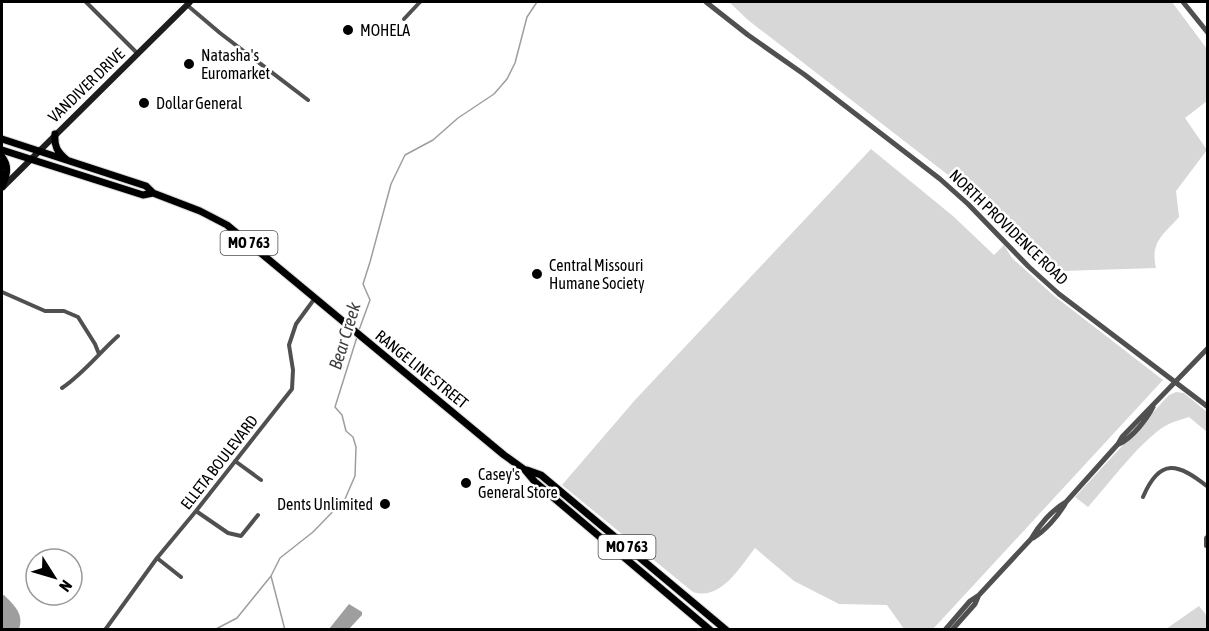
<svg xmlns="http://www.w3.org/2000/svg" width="1209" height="631" viewBox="0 0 1209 631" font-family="'Asap Condensed',sans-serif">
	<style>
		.green { fill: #d7d7d7 }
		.water { fill: #9e9e9e }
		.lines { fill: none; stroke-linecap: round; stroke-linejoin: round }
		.stream { stroke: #9e9e9e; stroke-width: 1.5 }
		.primary-casing { stroke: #dbdbdb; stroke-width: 9 }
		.minor { stroke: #505050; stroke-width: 4 }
		.tertiary { stroke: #505050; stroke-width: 5 }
		.secondary { stroke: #1d1d1d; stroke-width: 6 }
		.primary { stroke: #000; stroke-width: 7 }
		.poi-dot { fill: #000; stroke: #fff; stroke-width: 2 }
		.labels { text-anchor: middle; stroke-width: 5; stroke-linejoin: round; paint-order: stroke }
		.shield { fill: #fff; stroke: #4c4c4c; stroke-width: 1.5 }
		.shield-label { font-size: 15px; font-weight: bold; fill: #000 }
		.poi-label { font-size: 16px; fill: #000; stroke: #fff; text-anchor: start }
		.street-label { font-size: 16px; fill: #000; stroke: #fff }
		.water-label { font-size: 18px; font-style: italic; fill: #3f3f3f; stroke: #fff }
	</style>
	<rect width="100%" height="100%" fill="#fff"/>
	<path class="green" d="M729 2H1172L1207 49V101L1185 118 1207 150 1176 191 1179 217C1163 235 1150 242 1156 268L1062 271 1049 266 1032 255 970 192 748 20Z
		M871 149 953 216 994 255 1004 245 1012 258 1053 295 1163 380 933 629H904L887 605 839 604 794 581 755 548C740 567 721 601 693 592L562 485 635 400Z
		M1176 392 1184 393 1207 412V432L1189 417C1183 419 1176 421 1171 423 1145 434 1108 485 1088 507L1075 497 1169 395Z
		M1199 606 1207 616V629H1166Z"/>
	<path class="water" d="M4 595C15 606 24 614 19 629H2V596Z
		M349 604 362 612V615L349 629H329Z"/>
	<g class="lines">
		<path class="stream" d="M359 330 370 300 363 284 370 262 391 184 405 155 433 140 458 118 494 94 507 79 515 63 527 17 537 2
			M214 630 237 618 271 576
			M285 630 271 576 280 558 313 532 345 499 355 476 356 447 353 437 346 431 342 415 335 407 357 337"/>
		<defs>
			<path id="primary" d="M55 134C54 146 57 152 67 160
				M2 139 146 186 153 193 200 211 227 225 504 455 525 470 535 482 710 630
				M2 150 143 195 153 193
				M2 157C10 167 6 177 2 187
				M527 470 541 475 726 630"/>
		</defs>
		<use href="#primary" class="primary-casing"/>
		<path class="minor" d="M86 2 137 53
			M187 5 220 33 308 100
			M404 19 420 2
			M2 292 45 311H64L78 317 95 344 99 354
			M62 388C83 374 99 353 118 336
			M235 461 261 480
			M1143 497C1160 457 1178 463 1208 487
			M196 511 228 533 241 536 258 515
			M1206 546V538L1208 536
			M157 558 181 577
			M105 630 157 558 196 511 292 389 293 370 289 345 296 324 315 298"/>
		<path class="tertiary" d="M706 2 748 35 805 75 940 179 968 204 1029 267 1059 294 1208 407
			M1183 2 1208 33
			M1119 444C1132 438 1147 419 1153 407
			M1033 538C1045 531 1058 516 1065 504
			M945 630 970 601 979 595 1031 539C1039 525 1052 510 1066 502L1118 444 1122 437 1208 348
			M952 630 975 604 978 597"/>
		<path class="secondary" d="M3 187 190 2"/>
		<use href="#primary" class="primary"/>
	</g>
	<g class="poi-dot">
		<circle cx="348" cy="30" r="6"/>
		<circle cx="189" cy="64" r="6"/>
		<circle cx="144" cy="103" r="6"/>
		<circle cx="537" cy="274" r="6"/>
		<circle cx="466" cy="483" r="6"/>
		<circle cx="385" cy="504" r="6"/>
	</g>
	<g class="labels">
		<g class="shield">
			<rect x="220.5" y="231" width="57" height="24" rx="4.5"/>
			<rect x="598.5" y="535" width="57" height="24" rx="4.5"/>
		</g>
		<g class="shield-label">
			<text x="249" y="248">MO 763</text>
			<text x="627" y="552">MO 763</text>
		</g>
		<g class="poi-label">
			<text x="360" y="36">MOHELA</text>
			<text x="201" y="61">Natasha's<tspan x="201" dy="18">Euromarket</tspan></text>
			<text x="156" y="109">Dollar General</text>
			<text x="549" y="271">Central Missouri<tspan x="549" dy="18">Humane Society</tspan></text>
			<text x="478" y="480">Casey's<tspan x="478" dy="18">General Store</tspan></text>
			<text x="373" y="510" text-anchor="end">Dents Unlimited</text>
		</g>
		<g class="street-label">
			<text transform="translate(86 85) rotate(-44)" y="6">VANDIVER DRIVE</text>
			<text transform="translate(1009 227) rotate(44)" y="6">NORTH PROVIDENCE ROAD</text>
			<text transform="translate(422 369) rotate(39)" y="6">RANGE LINE STREET</text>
			<text transform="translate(219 462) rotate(-52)" y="6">ELLETA BOULEVARD</text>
		</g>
		<g class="water-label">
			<text transform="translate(345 336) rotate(-73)" y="6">Bear Creek</text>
		</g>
	</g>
	<rect width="1209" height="631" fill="none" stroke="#000000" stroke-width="6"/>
	<g transform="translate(54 577) rotate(127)"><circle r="28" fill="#ffffff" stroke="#999999" stroke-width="1.5"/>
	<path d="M0-4.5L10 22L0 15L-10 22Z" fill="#000000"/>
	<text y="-9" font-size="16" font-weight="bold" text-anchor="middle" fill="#000000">N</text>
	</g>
</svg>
